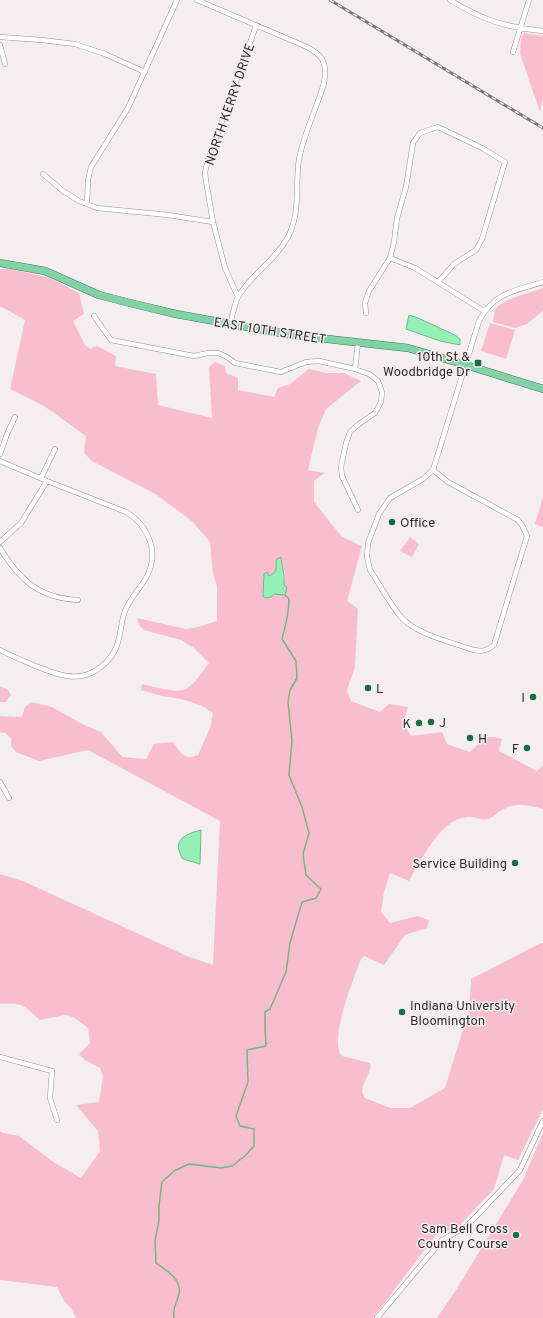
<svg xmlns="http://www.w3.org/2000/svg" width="543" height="1318" viewBox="0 0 543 1318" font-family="Overpass,sans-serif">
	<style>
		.green { fill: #f8bed0; fill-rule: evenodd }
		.water { fill: #94f0b5; stroke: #75b58c }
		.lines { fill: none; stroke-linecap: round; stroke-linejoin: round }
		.stream { stroke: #75b58c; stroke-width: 1.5 }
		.minor-casing { stroke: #979092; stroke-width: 5.5 }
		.primary-casing { stroke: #318356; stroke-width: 8 }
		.minor { stroke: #fff; stroke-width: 4.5 }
		.primary { stroke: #85d1a7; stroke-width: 7 }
		.rail-casing { stroke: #7b7677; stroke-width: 3 }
		.rail { stroke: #f5eef0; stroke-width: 1.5; stroke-dasharray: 4.5; stroke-linecap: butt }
		.poi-dot { fill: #1a6f41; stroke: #f5eef0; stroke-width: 1.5 }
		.labels { text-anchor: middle; stroke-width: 3; stroke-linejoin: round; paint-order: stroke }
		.street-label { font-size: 13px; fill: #2e2b2c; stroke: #f5eef0 }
		.poi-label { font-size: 13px; fill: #2e2b2c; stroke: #f5eef0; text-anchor: end }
	</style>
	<rect width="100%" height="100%" fill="#f5eef0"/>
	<path class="green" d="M524 33 543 36V99L540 112 520 54 521 38Z
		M0 269H11L50 278 79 293 84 314 73 321 85 345 90 349 97 346 116 356 115 366 156 374 158 405 212 418 209 367 215 362 225 366 226 373 238 378V390L274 397 278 388 290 384 309 369 326 373H344L361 381 326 409 318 428 308 470 325 473 314 481V502L342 537 362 546 347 601 358 609 355 667 347 690 351 701 380 712 389 704 408 707 403 723 411 736 442 732 447 744 470 752 486 737H494L502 739 499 751 537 771 543 765V809C531 806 516 802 504 809 499 811 494 817 488 819 482 821 474 816 467 817 440 819 421 861 409 881L390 873 384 892 381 912 390 923 417 916 429 920 427 928 405 935 384 965 364 956 361 959C354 978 328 1041 342 1056L370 1063C373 1074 356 1087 365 1098L391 1108H410L445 1088 469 1010 471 979 541 943H543V1109L518 1160 504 1155 494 1189 459 1226 435 1236 373 1318H76L71 1308 64 1301 57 1287 0 1280V1131L3 1133 19 1136 52 1161 81 1178 100 1151 98 1131 76 1105 99 1102 103 1076 100 1068 85 1060 79 1054 90 1043 88 1028 73 1017 65 1015 40 1020C23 1005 24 1003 0 1004V874L23 881 187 956 213 965 220 821 88 750 39 761 16 752 11 746V738L5 733 0 732V716L22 717 25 707 31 702 52 707 84 725 101 732 118 752 123 757 146 759 154 744 173 742C181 752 183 761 198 755L210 728 213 713 200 705 181 699 162 696 141 690 142 684C153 686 176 694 186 689 195 684 202 672 209 663L194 648 181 640 144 630 139 625 137 618 186 629 198 627 217 621V586L213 574 210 542 193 522 157 495 92 461 84 453 86 436 44 406 10 389 25 320 0 306ZM277 560 282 565 285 573 284 585 278 593 274 594 271 597 267 573 269 576C278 572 276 569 277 560Z
		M543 288V311L527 324 515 328 493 322 495 309C508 297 526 294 543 288Z
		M490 323 515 330 506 359 481 351Z
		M543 497V527L535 524Z
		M410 537 419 544 412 557 400 551Z
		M0 686 7 689 11 695 6 702H0Z
		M543 1133V1318H437L456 1290 523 1180Z"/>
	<path class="water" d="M409 315 418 318 455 335 460 339V345L440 341 406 329Z
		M281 557C282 567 285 575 284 585L287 587 285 595 274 594 271 597 265 598 263 596 264 574 267 572 269 576C278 572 276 569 276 560Z
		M201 830 200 864 183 859C171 840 185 834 201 830Z"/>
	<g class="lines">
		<path class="stream" d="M174 1318C172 1308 177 1303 179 1294 182 1279 166 1270 156 1263L155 1241 159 1220V1205L162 1182 174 1171 189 1164 221 1168 232 1166 245 1156 254 1146V1129L240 1126 236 1116 248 1082 247 1050 266 1046 265 1028V1012L270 1009 286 972 290 943 302 902 316 898 321 889 306 875 303 854 309 833 302 807 289 775 292 741 288 702 290 690 297 678 296 661 282 639C286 625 289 613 289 599L285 595"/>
		<defs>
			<path id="minor" d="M197 0 307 47C318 53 325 58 325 72 326 82 321 92 318 101 311 120 303 139 299 159 295 185 301 212 288 237 276 260 251 274 238 297 234 305 233 315 230 324
				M450 0C483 20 504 27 543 31
				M0 37 42 40 75 44 105 54 145 72
				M0 45 5 64
				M513 52 529 0
				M43 174 63 191 79 201 97 208 168 215 213 222
				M87 204 88 180 91 167 128 108 177 0
				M390 258 415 268 484 311
				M238 297 225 268 213 222 206 181 205 172 208 160 256 26
				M366 313 365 303 369 291 390 258 394 242 397 218 406 187 413 143 420 133 438 127 482 148 505 162 482 239 476 250 454 264 438 282
				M94 316 111 340 194 356 208 353H218L227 357 235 363 281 372 306 362 319 361 355 369 369 374 378 381 382 392 381 402 375 413 359 424 350 432 346 443 341 467 342 476 358 510
				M355 369 358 343
				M0 454 7 434 15 417
				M0 461 47 481 126 512C149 526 160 553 146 578 139 590 128 600 124 614 120 627 121 640 114 652 109 661 103 666 95 671 74 683 54 673 33 665 22 660 11 656 0 650
				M433 470 448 482 518 520 522 525 527 536 494 645C488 650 483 652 474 650 454 643 415 634 401 617 390 604 380 585 370 570L367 557 368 543 379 514 390 498 423 479Z
				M433 470 479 321C494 292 515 291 543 282
				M41 478 55 449
				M0 542 21 523 47 481
				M0 548C19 580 39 598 78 600
				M0 782 9 798
				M0 1057 52 1071 50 1098 57 1120
				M377 1318 442 1240 467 1226 520 1170 543 1121"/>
			<path id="primary" d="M0 263 45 271 99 295 134 304 176 314 292 335 408 348 466 365 543 389"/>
		</defs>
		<use href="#minor" class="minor-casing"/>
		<use href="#primary" class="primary-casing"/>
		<use href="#minor" class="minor"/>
		<use href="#primary" class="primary"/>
		<defs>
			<path id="rail" d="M330 0 543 128"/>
		</defs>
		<use href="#rail" class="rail-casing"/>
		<use href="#rail" class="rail"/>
	</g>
	<g class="poi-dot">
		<rect x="474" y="359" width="8" height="8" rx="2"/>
		<circle cx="392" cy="522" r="4"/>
		<circle cx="368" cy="688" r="4"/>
		<circle cx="533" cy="697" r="4"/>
		<circle cx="431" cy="722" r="4"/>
		<circle cx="419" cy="723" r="4"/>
		<circle cx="470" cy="738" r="4"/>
		<circle cx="527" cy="748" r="4"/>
		<circle cx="515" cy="863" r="4"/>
		<circle cx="402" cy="1012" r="4"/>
		<circle cx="516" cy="1235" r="4"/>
	</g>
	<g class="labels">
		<g class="street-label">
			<text transform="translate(229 104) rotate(-71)" y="5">NORTH KERRY DRIVE</text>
			<text transform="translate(270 330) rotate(9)" y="5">EAST 10TH STREET</text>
		</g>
		<g class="poi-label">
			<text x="470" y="361">10th St &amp;<tspan x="470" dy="15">Woodbridge Dr</tspan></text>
			<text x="400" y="527" text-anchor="start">Office</text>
			<text x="376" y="693" text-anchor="start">L</text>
			<text x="525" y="702">I</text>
			<text x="439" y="727" text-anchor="start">J</text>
			<text x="411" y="728">K</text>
			<text x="478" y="743" text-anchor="start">H</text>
			<text x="519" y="753">F</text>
			<text x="507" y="868">Service Building</text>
			<text x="410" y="1010" text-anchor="start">Indiana University<tspan x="410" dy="15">Bloomington</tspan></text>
			<text x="508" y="1233">Sam Bell Cross<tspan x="508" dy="15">Country Course</tspan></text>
		</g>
	</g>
</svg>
